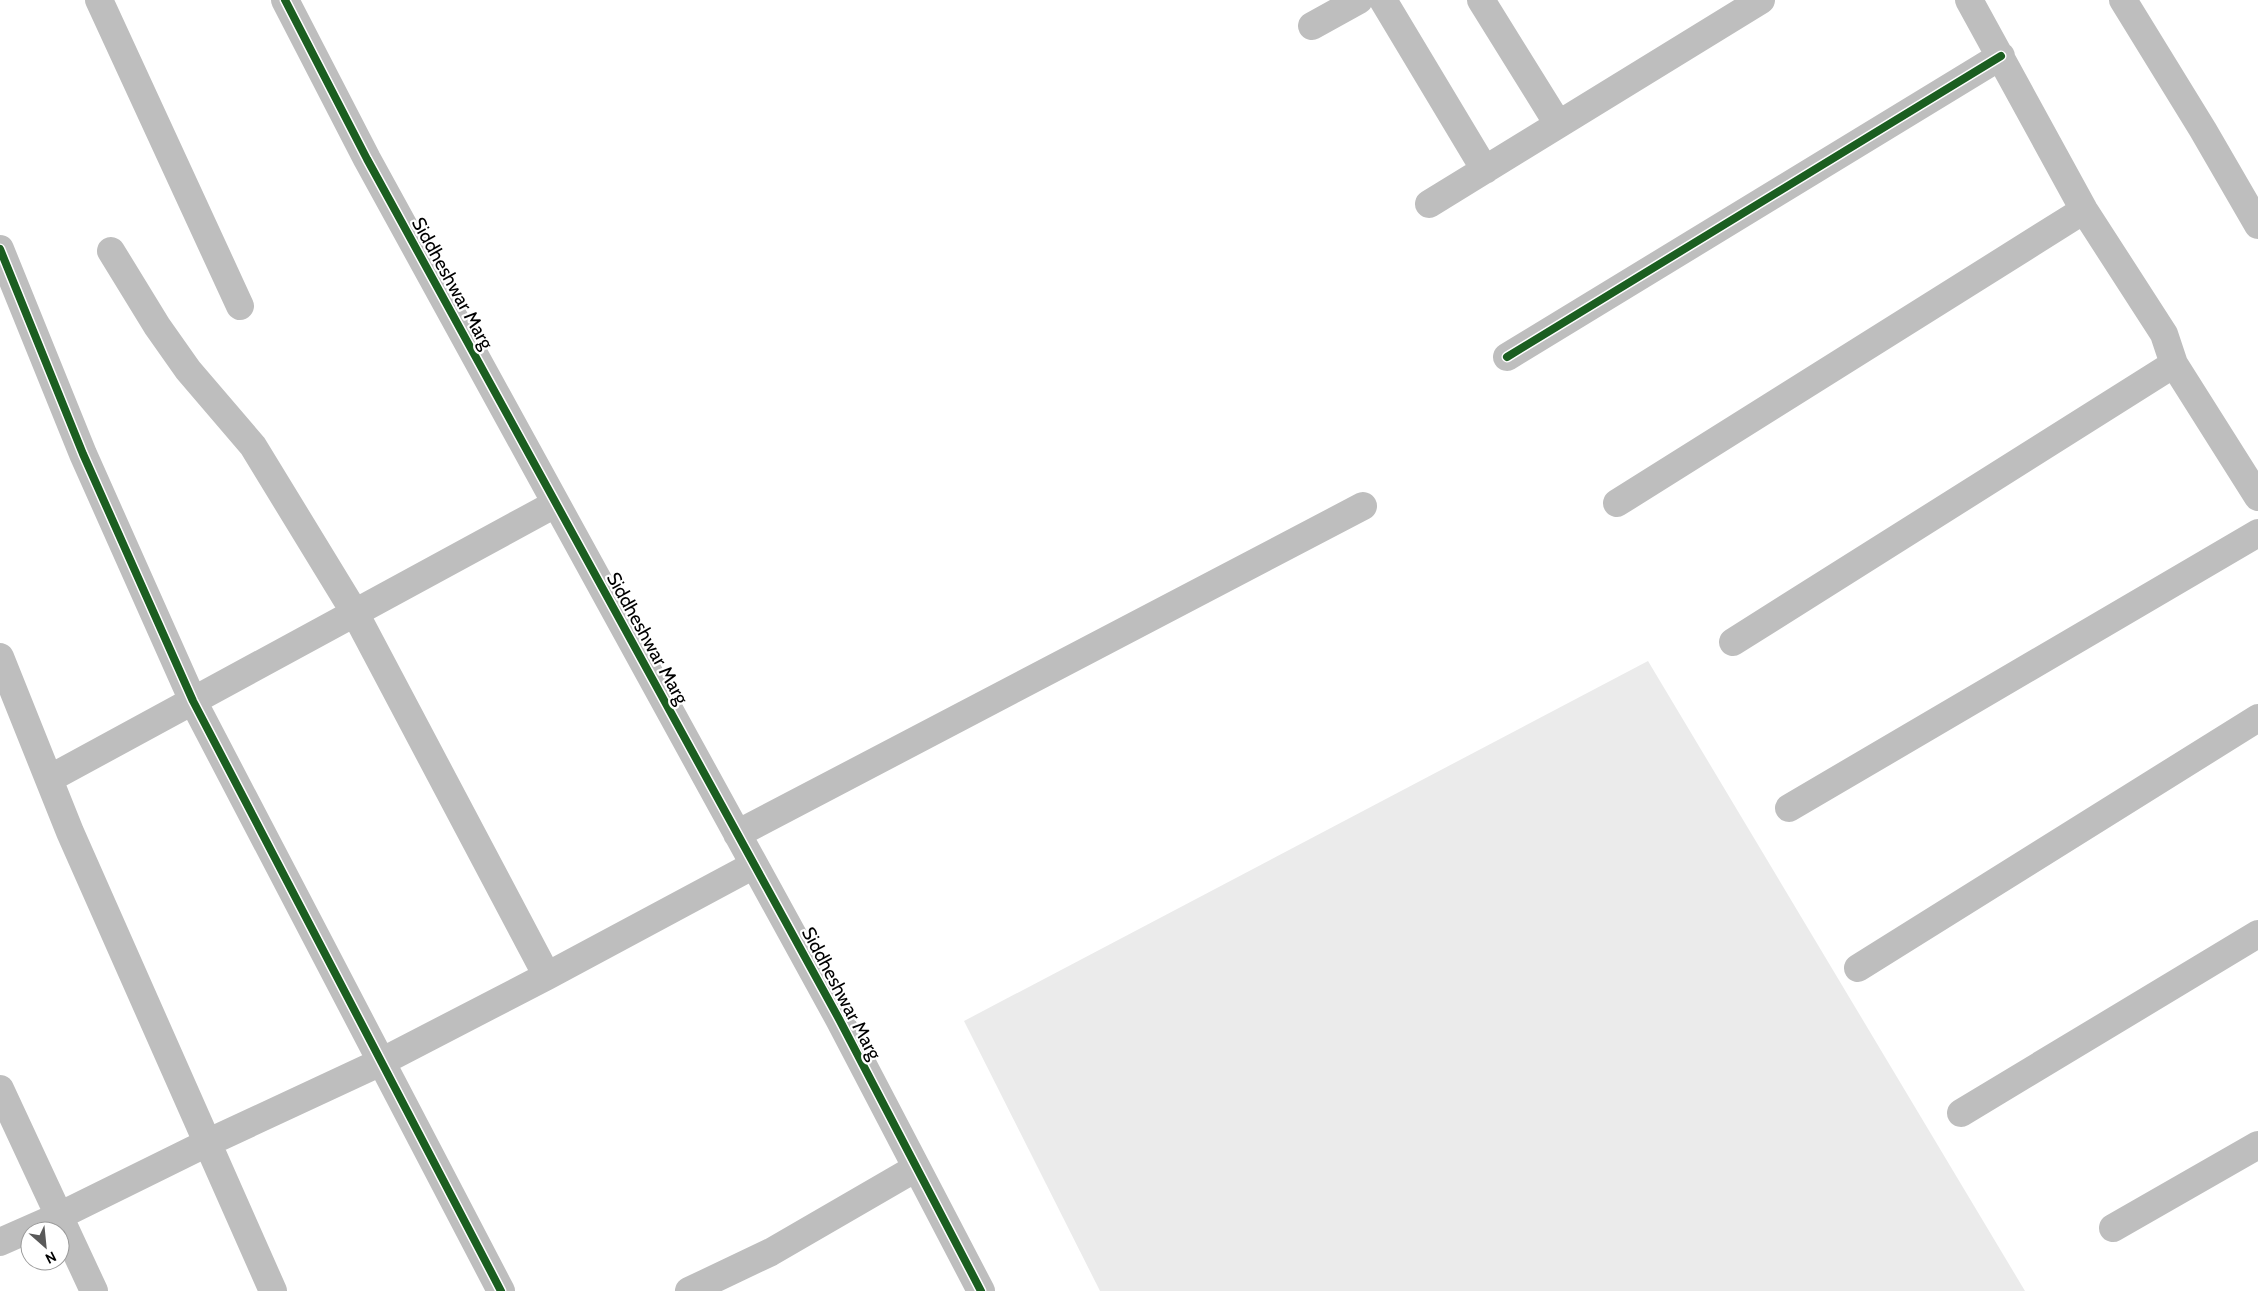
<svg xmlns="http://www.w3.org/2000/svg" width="2258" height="1291" viewBox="0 0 2258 1291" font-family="Cabin,sans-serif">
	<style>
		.green { fill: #ebebeb }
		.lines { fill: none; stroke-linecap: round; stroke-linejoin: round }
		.minor { stroke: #bebebe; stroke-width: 28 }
		.cycleway-casing { stroke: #fff; stroke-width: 11 }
		.cycleway { stroke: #1b5e20; stroke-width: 8 }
		.labels { text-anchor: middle; stroke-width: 4.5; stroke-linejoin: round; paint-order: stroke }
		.street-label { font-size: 19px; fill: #000; stroke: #fff }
	</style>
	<rect width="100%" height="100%" fill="#fff"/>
	<path class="green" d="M1648 661 2025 1291H1100L964 1021Z"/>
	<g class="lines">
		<path class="minor" d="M99 0 240 306
			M285 0 367 159 839 1019 981 1291
			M1383 0 1485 170
			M1481 0 1558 124
			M1969 0 2084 210 2164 334 2174 364 2258 497
			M2123 0 2203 130 2258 225
			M1312 26 1359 0
			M1429 204 1761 0
			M0 249 83 454 193 701 501 1291
			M111 251 157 326 188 370 253 446 355 613 547 976
			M1507 357 2001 56
			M1617 503 2084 210
			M1733 642 2174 364
			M0 657 70 832 273 1291
			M49 779 555 504
			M1789 808 2258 533
			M737 834 1363 506
			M1858 968 2258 718
			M0 1089 94 1291
			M1961 1113 2258 934
			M2113 1228 2258 1145
			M0 1242 59 1216 207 1143 381 1062 547 976 754 865
			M689 1291 771 1252 916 1168"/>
		<defs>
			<path id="cycleway" d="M285 0 367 159 839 1019 981 1291
				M0 249 83 454 193 701 501 1291
				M1507 357 2001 56"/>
		</defs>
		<use href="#cycleway" class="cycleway-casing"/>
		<use href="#cycleway" class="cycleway"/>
	</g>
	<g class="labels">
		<g class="street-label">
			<text transform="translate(453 283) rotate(61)" y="7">Siddheshwar Marg</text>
			<text transform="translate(648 638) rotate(61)" y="7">Siddheshwar Marg</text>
			<text transform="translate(842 993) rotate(62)" y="7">Siddheshwar Marg</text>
		</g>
	</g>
	<g transform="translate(45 1246) rotate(153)"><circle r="24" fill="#ffffff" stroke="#999999"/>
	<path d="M0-4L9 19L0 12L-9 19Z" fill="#595959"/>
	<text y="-8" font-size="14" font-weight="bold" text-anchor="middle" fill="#000000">N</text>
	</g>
</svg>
